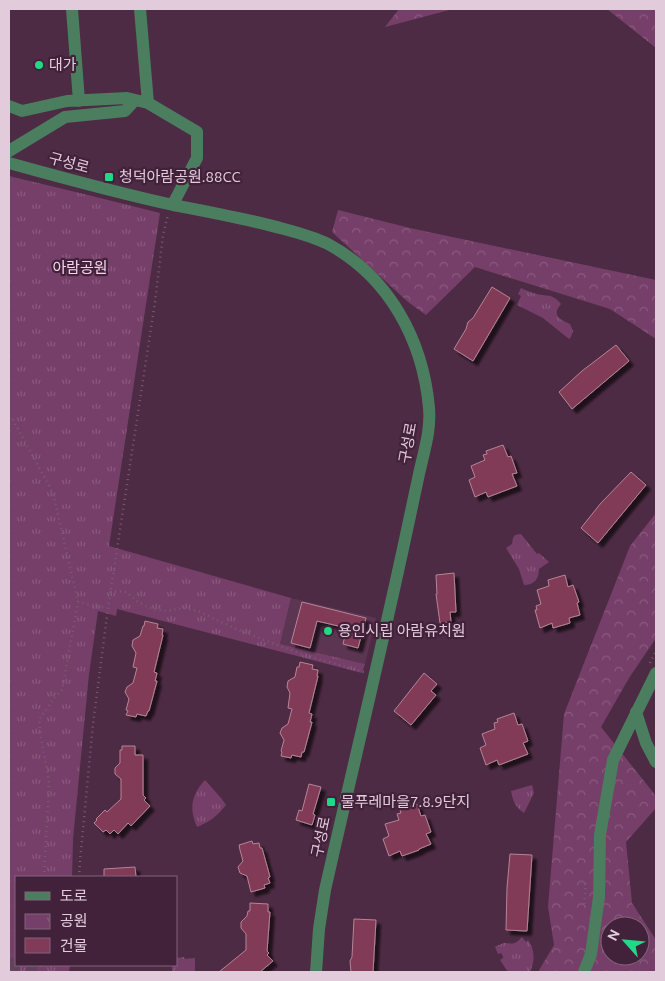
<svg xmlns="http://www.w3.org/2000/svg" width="665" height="981" viewBox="0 0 665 981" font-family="Ubuntu,'Noto Sans KR',sans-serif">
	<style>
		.built { fill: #5c3552 }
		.forest { fill: url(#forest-crowns); fill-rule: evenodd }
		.park { fill: url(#park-tufts) }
		.building { fill: #813a57; stroke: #b58595; filter: url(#shadow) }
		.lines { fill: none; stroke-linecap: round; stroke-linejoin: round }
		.minor-tunnel { stroke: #63435b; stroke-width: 12; stroke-dasharray: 12 6; stroke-linecap: butt }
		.path { stroke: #7a5b71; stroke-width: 2.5; stroke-dasharray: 1 4; stroke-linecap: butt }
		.minor { stroke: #4a7e5f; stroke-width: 12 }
		.poi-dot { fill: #21d887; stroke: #42213a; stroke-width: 2 }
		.labels { text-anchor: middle; stroke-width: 4.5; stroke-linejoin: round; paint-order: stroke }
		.poi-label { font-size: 15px; fill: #e2ccdb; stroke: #42213a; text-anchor: start }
		.street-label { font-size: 15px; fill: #e2ccdb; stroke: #42213a }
		.park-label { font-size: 15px; fill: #f8d3ed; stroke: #42213a }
	</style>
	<defs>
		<pattern id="forest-crowns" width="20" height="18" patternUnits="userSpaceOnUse" patternTransform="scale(1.25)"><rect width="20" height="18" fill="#763f69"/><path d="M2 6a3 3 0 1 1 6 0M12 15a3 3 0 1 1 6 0" fill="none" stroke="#895a7e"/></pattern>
		<pattern id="park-tufts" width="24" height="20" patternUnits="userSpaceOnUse" patternTransform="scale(1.25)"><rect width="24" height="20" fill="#763f69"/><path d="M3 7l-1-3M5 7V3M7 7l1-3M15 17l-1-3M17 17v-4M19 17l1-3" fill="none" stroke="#895a7e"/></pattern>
		<filter id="shadow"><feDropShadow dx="4.5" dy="4.5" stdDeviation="1" flood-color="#0009"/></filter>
	</defs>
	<rect width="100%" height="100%" fill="#4d2b44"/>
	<path class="built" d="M291 598 376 618 365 664 280 644Z"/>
	<path class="forest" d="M399 9H453L385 27Z
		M607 9H656V48Z
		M338 210 410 228 656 280V339L610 309 475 267 426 315 408 302 332 232Z
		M656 513V638L629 678 601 727 656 796V808L626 842 632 903 656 940V972H538L554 945 548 907 564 714 630 546ZM610 926H640V956H610Z"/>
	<path class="park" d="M9 176 88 195 160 213 109 546 291 598 280 644 365 664 362 673 117 609 116 616 98 611 89 674 73 839 72 877H16V965H70L69 972H9Z
		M521 288C526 290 532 293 537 294 548 297 552 293 561 304 551 315 560 320 570 324L573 331 571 337 569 339 543 318 517 305 521 296 518 294Z
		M521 534 537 554 539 553 549 562 539 569C539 579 534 585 524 585L519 569 506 548 512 544 513 538 515 535Z
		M205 780 221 798 226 805C218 815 210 822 197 827 189 809 191 795 205 780Z
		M532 785 534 793 524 813C515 807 513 801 511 791Z
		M522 937 526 942 528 940C535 950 535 961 530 972H508L500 960 503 958V956L501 953 498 954 495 947C496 946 502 944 503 943 513 943 514 946 522 937Z
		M184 957 185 959 195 958V971L193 972H172V965H176V958Z"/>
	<path class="building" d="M492 287 510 298 473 361 454 349 466 329 468 322 473 318Z
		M616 345 629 361 572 409 559 392 582 371Z
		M503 445 508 457 511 456 517 473 512 474 517 486 488 497 486 492 475 497 469 480 475 477 471 466 485 460 483 455 487 454 486 451Z
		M631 472 646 485 598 543 581 528 601 503Z
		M454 573 456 612H450L451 622 440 623 436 594H437L436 575Z
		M565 575 568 587 573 585 579 602 577 603 580 615 569 618 570 623 553 628 552 623 540 628 535 610H537L536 606 541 604 537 590 549 586 548 580Z
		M302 602 366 618 358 648 343 644 347 628 317 621 310 648 291 643Z
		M145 621 158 624 157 628 163 629 162 635H163L154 672 157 673 155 681H157L149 711H148L146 716 137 714 136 717 126 715 128 711 126 710 129 699 125 692 127 687 133 683 137 668 133 667 136 653 132 646 133 640 140 636 143 626H144Z
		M300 662 313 665 312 669 318 670 317 676H318L309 713 312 714 310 722H312L304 752H302L301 757 292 755 291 758 281 756 282 752 281 751 284 740 280 733 282 728 288 724 292 709 288 708 290 693 287 687 288 681 295 677 297 667H299Z
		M424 673 437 684 431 691 436 695 411 725 394 711Z
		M514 713 518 725 522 724 528 741 523 743 528 754 499 765 497 760 486 765 480 748 486 745 482 734 495 729 494 723 498 722 497 719Z
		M122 746H135V755H143V795L146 798 144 800 150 806 131 826 128 823 118 834 114 830 110 834 106 830 103 832 94 823 97 820 96 819 105 810 107 812 121 799V779L115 774V768L120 763V750H122Z
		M309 784 321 787 313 814 315 815 312 825 296 820 299 810 302 811Z
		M417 804 421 816 425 815 431 832 426 834 431 844 419 849V850L402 856 400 851 389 856 383 839 389 836 385 824 399 820 397 814 401 813 400 810Z
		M252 841 253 844 259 843 260 848H262L270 877 268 878 270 883 264 885 265 888 251 892 247 876 240 873 238 867 243 861 240 850 239 845Z
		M510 854 532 855 527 931 506 930 507 888Z
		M135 867 136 877H104V869Z
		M250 903 268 904V912H270L267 951 269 953 267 955 273 961 260 972H219L246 950V934L241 928V922L247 916 248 911H250Z
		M354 919 376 920 373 972H351L350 961 352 957Z"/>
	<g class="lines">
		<path class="minor-tunnel" d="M9 963 36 972"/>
		<path class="path" d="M9 424 13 420 53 493 78 602
			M110 591 126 592 138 602 153 609 167 611 183 608 198 611 236 629 303 655 364 672
			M650 663 656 651
			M44 877 49 782 41 737 39 720 54 698 62 690 78 602 107 608
			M79 877 80 861 93 724 108 608 155 302 163 235 168 215
			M584 904 586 882
			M40 972V965"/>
		<path class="minor" d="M72 9 79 101
			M140 9 148 103
			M9 106 22 111 67 101 127 98 148 103 197 132V158L173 204
			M9 151 65 117 125 111 135 100
			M9 163C63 178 118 193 173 205 210 212 248 219 284 229 299 233 314 237 328 244 389 277 423 340 429 408 431 431 424 451 419 474 414 497 409 521 404 544 379 660 351 775 325 890L319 929 316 972
			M636 712 646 743 656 762
			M584 972 591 954 599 897 600 835 613 760 656 673"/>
	</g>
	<g class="poi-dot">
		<circle cx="39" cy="65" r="5"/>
		<rect x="104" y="172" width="10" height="10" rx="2.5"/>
		<circle cx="328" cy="631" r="5"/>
		<rect x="326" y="797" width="10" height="10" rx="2.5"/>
	</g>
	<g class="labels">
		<g class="poi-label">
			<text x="49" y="70">대가</text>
			<text x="119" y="182">청덕아람공원.88CC</text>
			<text x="338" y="636">용인시립 아람유치원</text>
			<text x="341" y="807">물푸레마을7.8.9단지</text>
		</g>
		<g class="street-label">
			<text transform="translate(69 163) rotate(15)" y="5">구성로</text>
			<text transform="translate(408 443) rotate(-80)" y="5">구성로</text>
			<text transform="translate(321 837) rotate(-78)" y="5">구성로</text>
		</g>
		<g class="park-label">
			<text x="80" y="273">아람공원</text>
		</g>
	</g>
	<rect width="665" height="981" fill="none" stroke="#e2ccdb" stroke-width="20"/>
	<rect x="15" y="876" width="162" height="90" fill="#42213a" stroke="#82657a"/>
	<rect x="25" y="892" width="25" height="8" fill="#4a7e5f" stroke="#82657a"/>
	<text x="60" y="901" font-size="15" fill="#e2ccdb">도로</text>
	<rect x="25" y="914" width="25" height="15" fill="url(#park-tufts)" stroke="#82657a"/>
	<text x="60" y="926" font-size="15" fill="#e2ccdb">공원</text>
	<rect x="25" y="938" width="25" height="15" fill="#813a57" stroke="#82657a"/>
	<text x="60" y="951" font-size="15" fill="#e2ccdb">건물</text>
	<g transform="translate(625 941) rotate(297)"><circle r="24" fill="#42213a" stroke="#82657a"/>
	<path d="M0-4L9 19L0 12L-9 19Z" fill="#21d887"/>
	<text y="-8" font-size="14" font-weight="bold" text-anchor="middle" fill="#e2ccdb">N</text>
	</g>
</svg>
